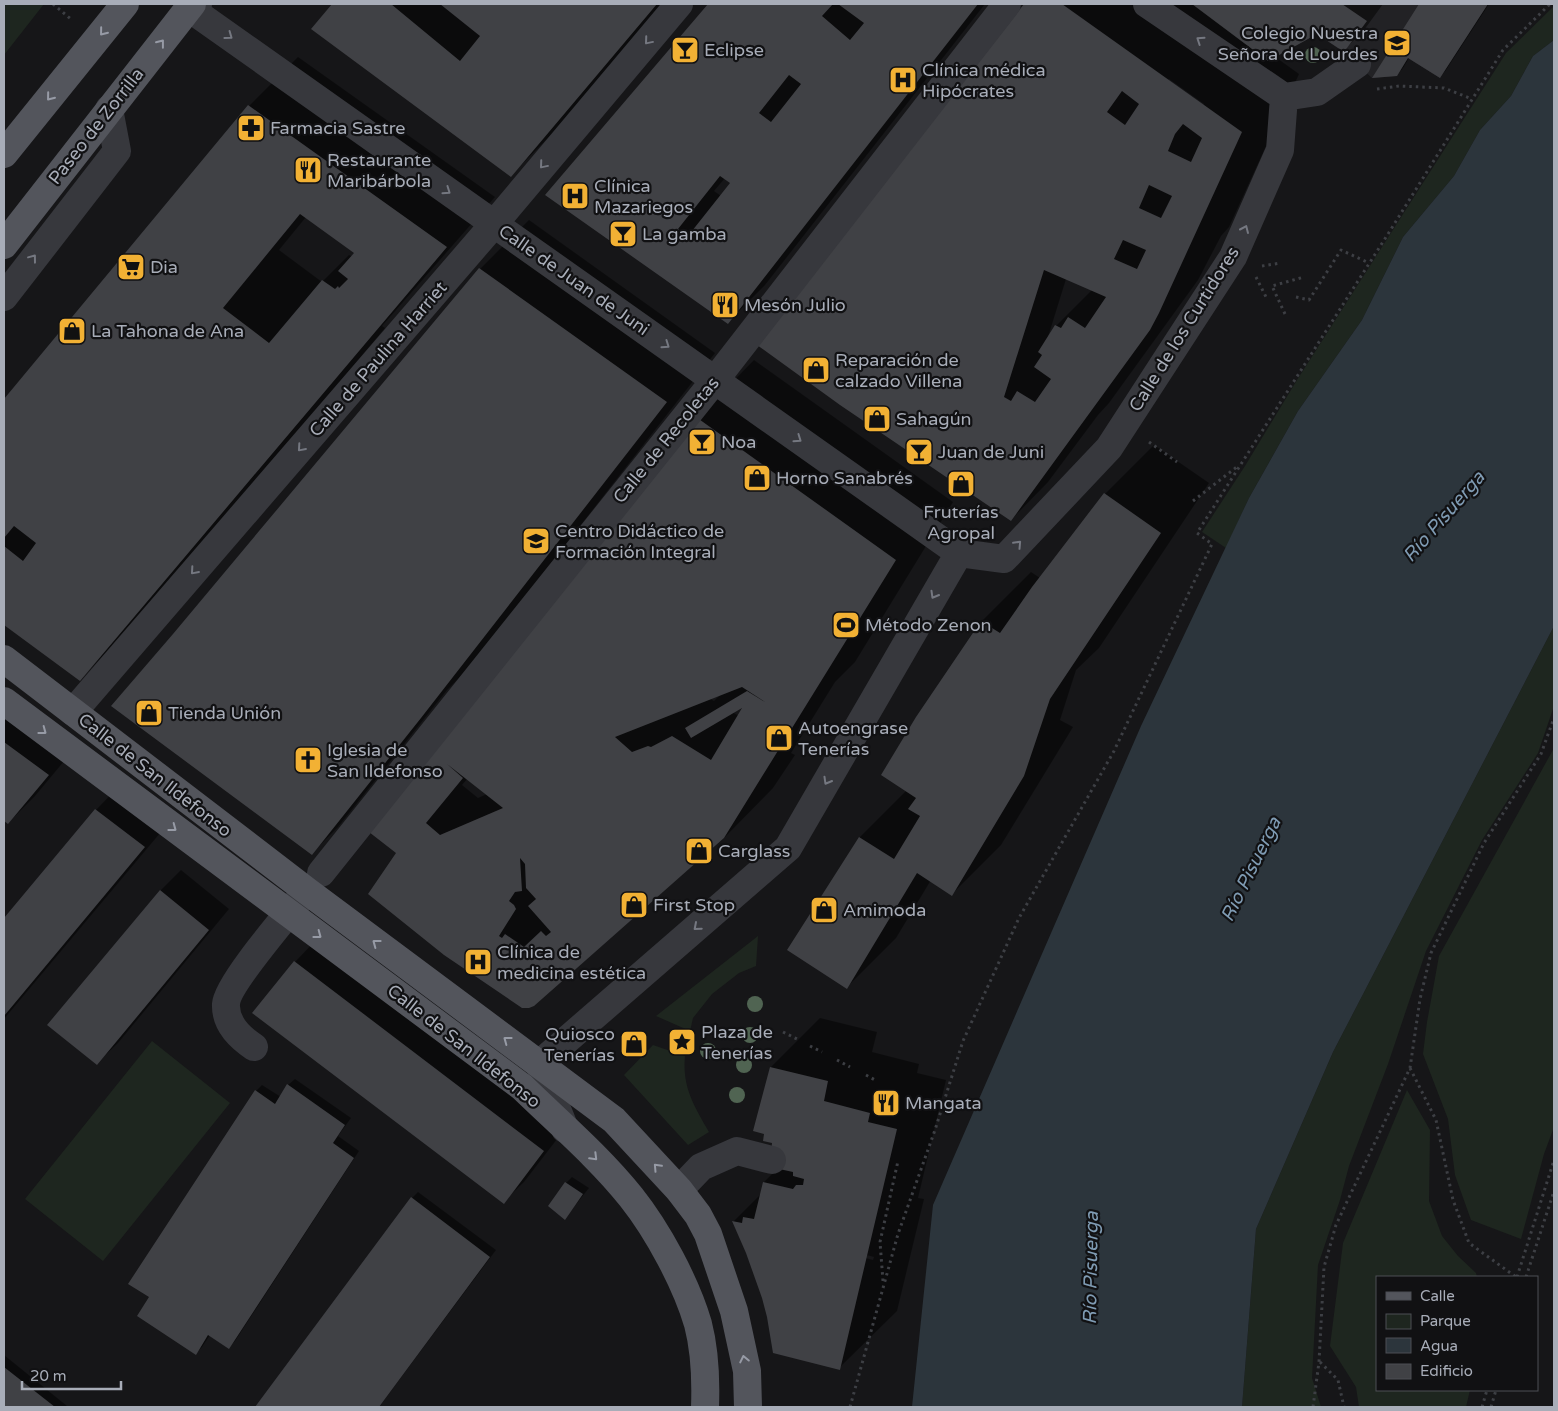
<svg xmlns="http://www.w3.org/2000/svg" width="1558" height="1411" viewBox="0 0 1558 1411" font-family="'Varela Round',sans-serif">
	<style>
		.built { fill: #222225 }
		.green { fill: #1e261f }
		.water { fill: #2c353c }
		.shadow { fill: #0007; fill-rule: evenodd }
		.building { fill: #404145; fill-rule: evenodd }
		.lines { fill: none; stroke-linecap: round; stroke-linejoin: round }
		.path { stroke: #3d3f44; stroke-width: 3; stroke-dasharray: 2.5 4; stroke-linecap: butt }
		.minor { stroke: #37383d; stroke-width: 28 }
		.major { stroke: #53555c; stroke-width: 28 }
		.tree { fill: #506452 }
		.oneway { stroke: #979ba6 }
		.oneway2 { stroke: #757881 }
		.labels { text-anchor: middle; stroke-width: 4.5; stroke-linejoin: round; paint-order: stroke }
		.poi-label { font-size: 18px; fill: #a8adb8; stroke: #111113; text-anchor: start }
		.street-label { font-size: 18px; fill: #a8adb8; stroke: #111113 }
		.water-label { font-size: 19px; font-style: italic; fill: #7f9bb3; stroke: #111113 }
	</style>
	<rect width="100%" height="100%" fill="#161618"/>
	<path class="built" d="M1192 4H1488L1440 78 1408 58 1397 76 1372 78 1344 52 1317 34 1268 61Z"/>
	<path class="green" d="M4 4H44L4 55Z
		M1554 6V40L1533 56 1511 96 1480 130 1454 176 1403 237 1362 320 1298 411 1249 498 1226 548 1202 532 1245 466 1297 380 1506 53Z
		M1554 626V706L1538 753 1482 840 1426 951 1388 1064 1349 1166 1340 1200 1318 1265 1312 1378 1321 1407H1242L1256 1229 1333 1052Z
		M1554 748V1127L1544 1154 1521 1239 1471 1220 1455 1175 1448 1119 1423 1054 1427 1022 1439 956Z
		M758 936 756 966 739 973 712 994 693 1018 690 1031 656 1016Z
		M152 1041 230 1103 103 1261 25 1199Z
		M653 1045 685 1056C682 1087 694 1106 709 1132L688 1145 624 1075Z
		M1407 1090 1430 1130 1429 1201 1442 1236 1458 1256 1476 1273 1477 1277H1377V1390H1470L1466 1407H1359L1356 1387 1330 1346 1343 1243Z"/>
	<path class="water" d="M1554 40V626L1333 1052 1256 1229 1242 1407H912L933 1205 1141 726 1249 498 1298 411 1362 320 1403 237 1454 176 1480 130 1511 96 1533 56Z"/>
	<path class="shadow" d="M334 4H663L568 118 511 175 312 29Z
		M710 4H985L765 285 728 322 547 195ZM725 178 731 183 721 196 714 191Z
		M1026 4H1383L1364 30 1344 50 1317 33 1274 56 1299 74 1229 227 1221 236 1198 280 1109 403 1098 415 1048 482 1011 520 890 179ZM1169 79 1204 104 1203 106 1168 80ZM1066 279 1092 290 1056 326 1048 337Z
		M1420 4H1489L1446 70 1440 77 1409 58 1403 68 1397 75 1374 76Z
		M298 57 495 197 382 326 385 328 200 548 129 630 80 679 4 623V400L249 106ZM306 217 356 253 353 257 349 255 322 282 279 250Z
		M529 220 715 353 470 667 447 690 338 827 312 853 480 269Z
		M754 360 953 502 855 662 835 682 791 753 795 755 773 788 724 838 533 1005 398 853 371 832 697 418ZM722 693 714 701 709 698ZM746 704 739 716 732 712ZM468 778 487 794 478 798 462 785Z
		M1154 445 1209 483 1099 648 1076 670 1060 720 1073 727 1001 845 952 894 931 880 896 938 847 987 789 950 860 837 907 790 917 718 982 621 1031 572 1040 578 1105 494Z
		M4 695 75 748 35 796 8 823 4 819Z
		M122 783 171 820 4 1019V920L96 810Z
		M181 870 229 909 118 1043 97 1063 48 1025 161 890Z
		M315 941 564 1130 524 1182 503 1202 295 962Z
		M820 1018 877 1032 872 1052 919 1064 917 1073 946 1080 918 1198 924 1199 897 1311 839 1368 769 1316 747 1252 733 1222 761 1194 764 1182 779 1167 776 1150 771 1067ZM821 1243 874 1257 873 1260 821 1246Z
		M295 1079 351 1118 338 1136 359 1151 235 1341 229 1347 210 1335 202 1347 195 1354 151 1296 256 1091 262 1085 281 1097 288 1085Z
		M572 1177 589 1188 565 1218 566 1183Z
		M418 1192 496 1250 379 1407H257L412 1198Z
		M4 1355 67 1406V1407H4Z"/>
	<path class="building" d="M332 4H391L460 61 480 36 440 4H657L511 177 311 29Z
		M708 4H833L822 16 850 40 864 23 838 4H978L728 324 545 195ZM789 75 801 84 771 122 759 113ZM720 176 730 183 688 236 678 229Z
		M1024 4H1062L1242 132 1159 313 1150 330 1011 521 840 405 757 345ZM1122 91 1139 104 1125 125 1107 112ZM1183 124 1202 138 1191 162 1168 151 1175 134ZM1149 185 1172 196 1161 218 1139 208ZM1123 240 1146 250 1137 269 1114 259ZM1044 270 1106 297 1085 328 1068 317 1061 328 1055 325 1038 352 1042 355 1034 367 1051 379 1035 402 1017 391 1011 401 1004 397Z
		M1192 4H1342L1367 21 1344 52 1317 34 1268 61Z
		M1419 4H1488L1440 78 1408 58 1397 76 1372 78Z
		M248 105 447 247 80 681 4 625V546L23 561 36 543 14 526 4 538V399ZM300 214 354 253 338 271 348 279 339 288 338 286 335 289 322 280 269 343 223 308Z
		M479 268 667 402 421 718 312 855 111 706 173 634Z
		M696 417 896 560 724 838 534 1006 529 1008H522L444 955 368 894 396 853 369 832ZM742 687 765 702 747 691 685 728 691 738 742 708 711 760 672 736 651 747 648 746 632 752 615 737ZM447 764 503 808 440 835 426 823 463 778ZM520 858 525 864 526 888 536 899 528 906 551 932 546 936 541 931 524 947 505 934 502 938 499 936 516 909 514 905 509 901 515 892 522 891Z
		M1104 493 1161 533 1050 699 1024 776 952 896 917 873 847 989 787 950 859 837 894 859 920 816 908 809 916 798 881 775 916 717 981 621 1000 633 1032 587Z
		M4 742 49 775 8 824 4 821Z
		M95 809 145 847 4 1016V918Z
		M160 890 209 930 97 1065 47 1025Z
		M294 961 544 1151 504 1204 252 1013Z
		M770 1067 828 1081 824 1101 870 1113 868 1122 897 1129 840 1370 773 1353 767 1317 762 1298 746 1253 732 1221 742 1223 743 1217 754 1219 763 1182 793 1189 796 1185H803L804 1179 793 1176V1172L770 1167 772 1143 763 1141 764 1134 753 1131Z
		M287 1084 345 1125 333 1143 354 1158 229 1349 208 1335 196 1355 137 1316 149 1297 128 1284 255 1090 275 1104Z
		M565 1182 583 1194 565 1220 548 1206Z
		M411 1197 490 1257 379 1407H255Z
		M4 1367 55 1407H4Z"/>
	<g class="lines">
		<path class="path" d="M53 4 72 20
			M1377 89 1399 86 1444 88 1472 99
			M1262 266 1281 263
			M1256 277 1267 299
			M1296 297 1309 300 1341 250 1369 263
			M1285 314 1272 286 1304 277
			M1149 442 1177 462
			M1193 501 1238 466
			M783 1032 797 1039
			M810 1046 822 1052
			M837 1060 850 1067
			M1410 1068 1436 1120 1453 1200 1469 1243 1516 1277
			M866 1075 877 1081
			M1517 1277 1554 1160
			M1526 1277 1554 1191
			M883 1281 880 1242 898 1161
			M1320 1362 1338 1380 1344 1407
			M850 1407 898 1234 935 1130 963 1041 1019 918 1114 751 1212 544 1197 533 1388 234 1503 50 1550 4
			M1313 1407 1319 1362 1324 1267 1336 1225 1410 1068 1420 999 1431 953 1484 843 1541 754 1554 718
			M1482 1407 1487 1390
			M1491 1407 1496 1390"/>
		<path class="minor" d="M198 4 189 8 959 553 1004 559 1109 448 1233 257 1280 150 1284 97
			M1147 4 1284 97
			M1284 97 1317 92 1357 64
			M4 297 117 151 109 109
			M73 712 494 224 679 4
			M321 873 715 380 1007 4
			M254 1047C239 1037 225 1023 226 1004 227 984 289 913 304 894
			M565 1129 539 1064 788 848 959 553
			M679 1190 701 1167 737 1151 772 1160"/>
		<path class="major" d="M4 154 125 4
			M4 245 192 4
			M4 659 307 891 614 1120 679 1190 698 1215 708 1234 734 1311 747 1371 748 1407
			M4 701 522 1087C559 1123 599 1157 631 1197 658 1231 686 1283 698 1324 705 1351 706 1380 705 1407"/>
	</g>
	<g class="tree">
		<circle cx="1313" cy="55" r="8"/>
		<circle cx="755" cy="1004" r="8"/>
		<circle cx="750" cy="1035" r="8"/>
		<circle cx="708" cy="1051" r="8"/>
		<circle cx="744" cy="1065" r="8"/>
		<circle cx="737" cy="1095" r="8"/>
	</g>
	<defs><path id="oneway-chevron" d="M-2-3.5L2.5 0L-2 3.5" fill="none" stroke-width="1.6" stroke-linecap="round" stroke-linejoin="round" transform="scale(1.25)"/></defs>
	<g class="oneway">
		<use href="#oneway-chevron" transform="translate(103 32) rotate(129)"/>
		<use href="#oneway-chevron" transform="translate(161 43) rotate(-52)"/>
		<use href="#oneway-chevron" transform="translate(50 97) rotate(129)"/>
		<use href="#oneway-chevron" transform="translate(43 731) rotate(37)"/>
		<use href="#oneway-chevron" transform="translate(173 828) rotate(37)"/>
		<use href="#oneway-chevron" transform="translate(318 935) rotate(37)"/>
		<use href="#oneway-chevron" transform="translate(376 943) rotate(-143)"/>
		<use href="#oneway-chevron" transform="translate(507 1040) rotate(-143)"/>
		<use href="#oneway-chevron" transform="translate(594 1157) rotate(45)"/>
		<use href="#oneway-chevron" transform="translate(657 1167) rotate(-133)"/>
		<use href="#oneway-chevron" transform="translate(744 1359) rotate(-102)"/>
	</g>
	<g class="oneway2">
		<use href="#oneway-chevron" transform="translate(229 36) rotate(36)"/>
		<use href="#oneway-chevron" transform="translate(1200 40) rotate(-146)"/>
		<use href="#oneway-chevron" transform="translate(648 41) rotate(130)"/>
		<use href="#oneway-chevron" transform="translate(543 165) rotate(130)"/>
		<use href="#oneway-chevron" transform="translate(447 191) rotate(35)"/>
		<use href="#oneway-chevron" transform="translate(1245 229) rotate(-66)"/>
		<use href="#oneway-chevron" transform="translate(33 258) rotate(-53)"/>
		<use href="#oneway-chevron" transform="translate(666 345) rotate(35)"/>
		<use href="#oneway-chevron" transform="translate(798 439) rotate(35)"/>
		<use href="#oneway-chevron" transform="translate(301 448) rotate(131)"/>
		<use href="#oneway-chevron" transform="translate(1018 544) rotate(-47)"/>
		<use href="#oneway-chevron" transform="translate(194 571) rotate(131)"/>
		<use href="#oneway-chevron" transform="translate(934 595) rotate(120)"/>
		<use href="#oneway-chevron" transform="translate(827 781) rotate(120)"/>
		<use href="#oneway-chevron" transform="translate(697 927) rotate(139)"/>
	</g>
	<defs>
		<symbol id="school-square" viewBox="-11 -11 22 22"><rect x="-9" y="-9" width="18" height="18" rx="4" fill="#f2b134" stroke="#111113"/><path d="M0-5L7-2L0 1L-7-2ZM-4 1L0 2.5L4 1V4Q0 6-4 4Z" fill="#111"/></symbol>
		<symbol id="bar-square" viewBox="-11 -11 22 22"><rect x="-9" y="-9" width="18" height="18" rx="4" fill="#f2b134" stroke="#111113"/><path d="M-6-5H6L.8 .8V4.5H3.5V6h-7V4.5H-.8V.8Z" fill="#111"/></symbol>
		<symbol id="hospital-square" viewBox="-11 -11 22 22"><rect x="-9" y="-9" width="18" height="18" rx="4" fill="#f2b134" stroke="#111113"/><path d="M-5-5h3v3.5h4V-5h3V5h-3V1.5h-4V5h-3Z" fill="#111"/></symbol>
		<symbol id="pharmacy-square" viewBox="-11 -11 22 22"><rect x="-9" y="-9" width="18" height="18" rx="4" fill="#f2b134" stroke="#111113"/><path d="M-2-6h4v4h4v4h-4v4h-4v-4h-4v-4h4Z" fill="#111"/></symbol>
		<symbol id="restaurant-square" viewBox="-11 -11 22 22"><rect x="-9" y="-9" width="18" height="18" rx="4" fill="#f2b134" stroke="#111113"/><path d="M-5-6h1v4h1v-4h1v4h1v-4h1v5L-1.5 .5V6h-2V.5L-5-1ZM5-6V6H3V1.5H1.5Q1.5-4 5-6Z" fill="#111"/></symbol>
		<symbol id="supermarket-square" viewBox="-11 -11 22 22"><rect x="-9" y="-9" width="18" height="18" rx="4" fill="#f2b134" stroke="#111113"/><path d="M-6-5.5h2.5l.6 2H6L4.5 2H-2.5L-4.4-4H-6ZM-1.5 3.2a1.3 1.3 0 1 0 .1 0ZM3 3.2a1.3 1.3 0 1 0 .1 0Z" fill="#111"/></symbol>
		<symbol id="shop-square" viewBox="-11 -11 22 22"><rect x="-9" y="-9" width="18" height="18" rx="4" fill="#f2b134" stroke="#111113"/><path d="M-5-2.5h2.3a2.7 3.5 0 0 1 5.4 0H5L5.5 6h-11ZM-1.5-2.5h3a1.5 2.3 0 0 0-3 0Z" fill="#111"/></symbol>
		<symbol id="stadium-square" viewBox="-11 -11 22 22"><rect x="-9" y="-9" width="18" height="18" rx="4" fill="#f2b134" stroke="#111113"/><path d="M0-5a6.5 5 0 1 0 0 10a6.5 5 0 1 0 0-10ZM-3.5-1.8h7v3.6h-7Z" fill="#111"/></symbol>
		<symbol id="church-square" viewBox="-11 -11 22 22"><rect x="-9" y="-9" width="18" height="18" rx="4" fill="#f2b134" stroke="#111113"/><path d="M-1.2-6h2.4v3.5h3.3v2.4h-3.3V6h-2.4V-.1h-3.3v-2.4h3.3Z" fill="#111"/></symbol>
		<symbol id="sight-square" viewBox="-11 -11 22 22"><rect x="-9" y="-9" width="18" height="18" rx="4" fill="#f2b134" stroke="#111113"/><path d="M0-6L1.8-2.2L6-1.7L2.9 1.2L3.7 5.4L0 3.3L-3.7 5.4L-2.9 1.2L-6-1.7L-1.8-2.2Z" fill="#111"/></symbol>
	</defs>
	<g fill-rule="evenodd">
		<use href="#school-square" x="1381" y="27" width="32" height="32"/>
		<use href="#bar-square" x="669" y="34" width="32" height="32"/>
		<use href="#hospital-square" x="887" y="64" width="32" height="32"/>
		<use href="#pharmacy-square" x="235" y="112" width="32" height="32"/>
		<use href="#restaurant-square" x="292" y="154" width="32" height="32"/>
		<use href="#hospital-square" x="559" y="180" width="32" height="32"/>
		<use href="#bar-square" x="607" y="218" width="32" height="32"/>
		<use href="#supermarket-square" x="115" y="251" width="32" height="32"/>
		<use href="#restaurant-square" x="709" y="289" width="32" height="32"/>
		<use href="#shop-square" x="56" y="315" width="32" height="32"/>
		<use href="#shop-square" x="800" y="354" width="32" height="32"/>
		<use href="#shop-square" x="861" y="403" width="32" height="32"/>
		<use href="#bar-square" x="686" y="426" width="32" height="32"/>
		<use href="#bar-square" x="903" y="436" width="32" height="32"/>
		<use href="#shop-square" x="741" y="462" width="32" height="32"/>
		<use href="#shop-square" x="945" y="468" width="32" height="32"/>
		<use href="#school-square" x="520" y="525" width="32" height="32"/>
		<use href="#stadium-square" x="830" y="609" width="32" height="32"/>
		<use href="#shop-square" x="133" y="697" width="32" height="32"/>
		<use href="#shop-square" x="763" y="722" width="32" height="32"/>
		<use href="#church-square" x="292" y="744" width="32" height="32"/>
		<use href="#shop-square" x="683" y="835" width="32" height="32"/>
		<use href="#shop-square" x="618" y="889" width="32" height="32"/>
		<use href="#shop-square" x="808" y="894" width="32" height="32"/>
		<use href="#hospital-square" x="462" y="946" width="32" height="32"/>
		<use href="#sight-square" x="666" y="1026" width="32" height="32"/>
		<use href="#shop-square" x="618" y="1028" width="32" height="32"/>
		<use href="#restaurant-square" x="870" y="1087" width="32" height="32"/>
	</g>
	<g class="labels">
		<g class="poi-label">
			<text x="1378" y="39" text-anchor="end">Colegio Nuestra<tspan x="1378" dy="21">Señora de Lourdes</tspan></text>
			<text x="704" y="56">Eclipse</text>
			<text x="922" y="76">Clínica médica<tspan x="922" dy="21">Hipócrates</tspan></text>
			<text x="270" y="134">Farmacia Sastre</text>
			<text x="327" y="166">Restaurante<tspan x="327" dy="21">Maribárbola</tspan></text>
			<text x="594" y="192">Clínica<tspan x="594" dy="21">Mazariegos</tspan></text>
			<text x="642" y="240">La gamba</text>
			<text x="150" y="273">Dia</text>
			<text x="744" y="311">Mesón Julio</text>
			<text x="91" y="337">La Tahona de Ana</text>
			<text x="835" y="366">Reparación de<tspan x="835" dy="21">calzado Villena</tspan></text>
			<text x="896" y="425">Sahagún</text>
			<text x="721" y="448">Noa</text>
			<text x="938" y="458">Juan de Juni</text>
			<text x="776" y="484">Horno Sanabrés</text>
			<text x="961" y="518" text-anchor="middle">Fruterías<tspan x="961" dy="21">Agropal</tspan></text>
			<text x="555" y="537">Centro Didáctico de<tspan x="555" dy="21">Formación Integral</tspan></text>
			<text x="865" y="631">Método Zenon</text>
			<text x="168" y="719">Tienda Unión</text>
			<text x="798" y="734">Autoengrase<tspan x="798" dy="21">Tenerías</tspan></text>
			<text x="327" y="756">Iglesia de<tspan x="327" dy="21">San Ildefonso</tspan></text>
			<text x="718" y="857">Carglass</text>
			<text x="653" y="911">First Stop</text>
			<text x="843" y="916">Amimoda</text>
			<text x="497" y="958">Clínica de<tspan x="497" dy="21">medicina estética</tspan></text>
			<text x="701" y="1038">Plaza de<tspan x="701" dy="21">Tenerías</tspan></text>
			<text x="615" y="1040" text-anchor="end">Quiosco<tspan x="615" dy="21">Tenerías</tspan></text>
			<text x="905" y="1109">Mangata</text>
		</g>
		<g class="street-label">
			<text transform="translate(96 126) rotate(-52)" y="6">Paseo de Zorrilla</text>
			<text transform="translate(574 280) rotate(35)" y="6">Calle de Juan de Juni</text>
			<text transform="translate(1184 329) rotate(-58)" y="6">Calle de los Curtidores</text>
			<text transform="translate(378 359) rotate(-49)" y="6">Calle de Paulina Harriet</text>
			<text transform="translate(666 440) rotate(-51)" y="6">Calle de Recoletas</text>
			<text transform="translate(155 775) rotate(38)" y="6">Calle de San Ildefonso</text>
			<text transform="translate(464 1046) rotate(38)" y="6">Calle de San Ildefonso</text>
		</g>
		<g class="water-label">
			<text transform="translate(1443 516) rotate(-49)" y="7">Río Pisuerga</text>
			<text transform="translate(1250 869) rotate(-64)" y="7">Río Pisuerga</text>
			<text transform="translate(1090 1268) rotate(-89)" y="7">Río Pisuerga</text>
		</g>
	</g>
	<rect width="1558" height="1411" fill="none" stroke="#a8adb8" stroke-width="10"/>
	<rect x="1376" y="1276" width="162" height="115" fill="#111113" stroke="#4d4f55"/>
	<rect x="1386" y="1292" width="25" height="8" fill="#53555c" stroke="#4d4f55"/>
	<text x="1420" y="1301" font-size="15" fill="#a8adb8">Calle</text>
	<rect x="1386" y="1314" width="25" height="15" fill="#1e261f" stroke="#4d4f55"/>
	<text x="1420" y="1326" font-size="15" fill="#a8adb8">Parque</text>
	<rect x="1386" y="1338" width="25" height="15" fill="#2c353c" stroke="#4d4f55"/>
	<text x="1420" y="1351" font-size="15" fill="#a8adb8">Agua</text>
	<rect x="1386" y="1364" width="25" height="15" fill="#404145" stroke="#4d4f55"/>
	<text x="1420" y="1376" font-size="15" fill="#a8adb8">Edificio</text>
	<path d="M22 1381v8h99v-8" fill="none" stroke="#a8adb8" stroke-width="2.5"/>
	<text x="30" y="1381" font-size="15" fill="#a8adb8" stroke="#111113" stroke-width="4" paint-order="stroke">20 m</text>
</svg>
